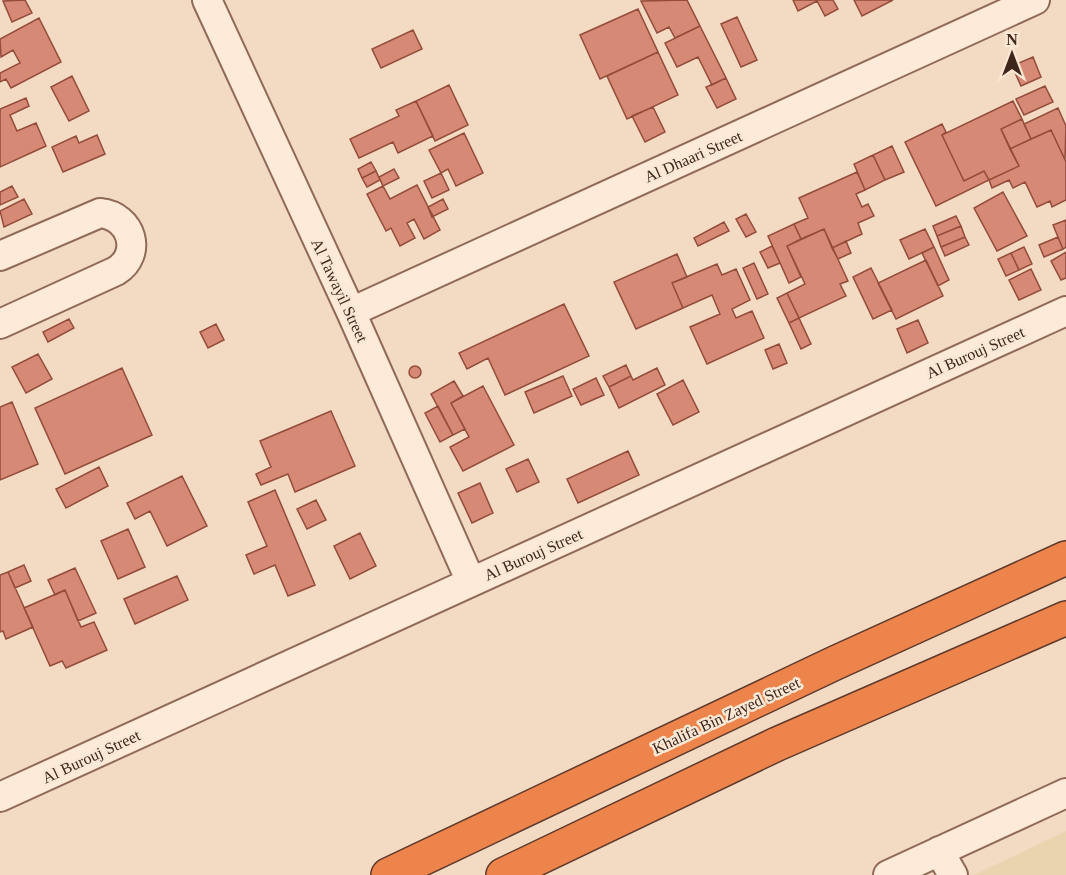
<svg xmlns="http://www.w3.org/2000/svg" width="1066" height="875" viewBox="0 0 1066 875" font-family="'Times New Roman',serif">
	<style>
		.farmland { fill: #ead4b0 }
		.building { fill: #d68975; stroke: #934b3a; stroke-width: 1.5 }
		.lines { fill: none; stroke-linecap: round; stroke-linejoin: round }
		.minor-casing { stroke: #906a57; stroke-width: 32 }
		.highway-casing { stroke: #5e392c; stroke-width: 36 }
		.minor { stroke: #fdead8; stroke-width: 28 }
		.highway { stroke: #ec844b; stroke-width: 33 }
		.labels { text-anchor: middle; stroke-width: 5; stroke-linejoin: round; paint-order: stroke }
		.street-label { font-size: 16px; fill: #3f261d; stroke: #fae7d4 }
	</style>
	<rect width="100%" height="100%" fill="#f3dbc3"/>
	<path class="farmland" d="M1066 831V875H974Z"/>
	<path class="building" d="M25 0 32 13 12 22 3 1Z
		M687 0 700 26 675 38 669 27 657 33 641 1Z
		M793 0H833L838 9 825 16 817 1 798 11Z
		M854 0H893L862 16Z
		M638 9 658 52 600 79 580 35Z
		M737 17 757 60 741 67 721 24Z
		M39 18 61 62 11 88 6 79 0 82V73L20 63 13 50 1 57 0 39Z
		M700 26 726 78 712 85 698 57 677 67 665 43Z
		M413 30 422 49 381 68 372 49Z
		M658 52 678 95 627 119 607 76Z
		M1033 57 1041 77 1021 86 1012 66Z
		M72 76 89 111 69 121 51 87Z
		M726 78 736 99 717 108 706 87Z
		M449 85 468 125 435 141 416 101Z
		M1045 86 1053 102 1024 115 1016 99Z
		M26 98 29 106 10 115 17 131 36 123 46 146 0 167V109Z
		M416 101 433 136 398 153 393 142 359 158 350 139 399 116 396 110Z
		M1013 101 1022 119 1001 129 1019 166 989 180 984 171 964 181 942 135Z
		M653 107 665 132 645 142 632 116Z
		M1058 108 1066 126 1065 160 1051 130 1031 139 1024 124Z
		M1022 119 1031 139 1010 149 1001 129Z
		M942 124 946 132 942 135 964 181 984 171 989 180 936 206 905 142Z
		M1051 130 1066 162V200L1052 207 1050 201 1037 207 1025 182 1013 188 1009 180 992 188 989 180 1019 166 1010 149Z
		M464 133 483 173 456 186 448 169 441 173 429 150Z
		M97 135 105 154 63 172 52 147 76 136 79 143Z
		M892 146 904 172 885 180 873 155Z
		M873 155 885 180 865 190 854 164Z
		M371 162 376 171 362 178 358 169Z
		M394 169 399 178 383 186 379 177Z
		M376 171 380 180 367 187 362 178Z
		M857 172 865 190 856 194 862 207 868 204 874 216 858 223 862 234 832 248 824 229 801 239 794 224 808 218 799 198Z
		M441 173 449 190 432 198 424 181Z
		M417 185 440 230 424 239 414 219 407 223 415 238 400 246 391 228 386 231 367 194 383 186 390 199Z
		M12 186 18 197 0 205V192Z
		M1003 192 1027 236 997 251 974 208Z
		M24 199 32 214 4 227 0 211Z
		M443 199 448 209 432 217 428 207Z
		M746 214 756 232 746 237 736 219Z
		M956 216 961 226 937 236 933 226Z
		M1066 220V247L1063 249 1053 225Z
		M724 222 729 231 698 246 694 238Z
		M794 224 801 239 787 246 801 277 789 283 768 236Z
		M961 226 965 237 941 247 937 236Z
		M824 229 848 281 840 284 846 296 799 318 787 293 805 284 787 246Z
		M925 229 934 247 909 259 900 240Z
		M965 237 969 245 945 256 941 247Z
		M1058 237 1063 249 1044 257 1039 245Z
		M846 241 851 253 838 259 832 248Z
		M772 246 780 263 768 268 760 252Z
		M934 247 949 280 938 286 922 253Z
		M1024 247 1032 264 1019 270 1011 253Z
		M1066 252V278L1061 280 1051 261Z
		M1011 253 1019 270 1006 276 998 259Z
		M677 254 687 277 672 283 683 308 636 329 614 282Z
		M926 260 943 296 896 319 878 283Z
		M754 263 768 294 757 299 743 268Z
		M717 264 722 275 736 269 750 300 732 309 736 318 752 311 764 338 707 364 690 327 720 314 712 295 683 308 672 283Z
		M871 268 892 310 873 319 853 277Z
		M1031 269 1041 290 1019 300 1009 280Z
		M787 293 799 318 789 323 777 298Z
		M564 304 589 356 505 395 488 358 467 369 459 353Z
		M799 318 811 344 801 349 789 323Z
		M69 319 74 328 48 342 43 332Z
		M918 320 928 343 907 353 897 329Z
		M216 324 224 340 208 348 200 332Z
		M779 344 787 363 773 369 765 350Z
		M38 354 52 379 26 393 12 367Z
		M626 365 631 376 609 387 603 376Z
		M409 372a6 6 0 1 1 12 0a6 6 0 1 1-12 0Z
		M122 368 152 435 65 474 35 408Z
		M657 368 665 385 619 408 609 387 631 376 633 380Z
		M563 376 572 396 534 413 525 392Z
		M596 378 604 395 581 405 573 389Z
		M683 380 699 412 673 425 657 394Z
		M454 381 463 396 451 403 465 429 453 435 431 394Z
		M483 386 514 445 463 471 450 447 469 437 451 403Z
		M12 402 38 464 0 480V407Z
		M438 406 453 435 440 442 425 413Z
		M331 411 355 466 295 492 288 474 261 485 256 474 271 467 260 441Z
		M628 451 639 475 578 503 567 479Z
		M528 459 539 482 517 492 506 469Z
		M99 467 108 486 66 508 56 489Z
		M182 476 207 526 167 546 150 511 135 519 127 503Z
		M480 483 493 513 472 523 458 493Z
		M275 490 315 585 288 596 275 565 254 574 246 555 267 546 248 502Z
		M316 500 326 520 307 529 297 509Z
		M128 529 145 567 118 579 101 541Z
		M360 533 376 566 350 579 334 546Z
		M24 565 31 581 15 588 8 572Z
		M75 568 96 613 78 621 65 590 55 595 48 580Z
		M8 572 33 627 6 639 3 631 0 632V575Z
		M177 576 188 600 135 624 124 599Z
		M65 590 81 627 94 622 107 650 66 668 62 661 50 666 24 608Z"/>
	<g class="lines">
		<defs>
			<path id="minor" d="M207 0 351 312 471 582
				M0 256 100 213C132 216 143 254 116 271L0 324
				M351 312 1035 0
				M0 797 1066 311
				M939 851 953 875
				M888 875 1066 793"/>
			<path id="highway" d="M388 875 835 663 1066 558
				M503 875 777 744 1066 618"/>
		</defs>
		<use href="#minor" class="minor-casing"/>
		<use href="#highway" class="highway-casing"/>
		<use href="#minor" class="minor"/>
		<use href="#highway" class="highway"/>
	</g>
	<g class="labels">
		<g class="street-label">
			<text transform="translate(693 156) rotate(-24)" y="6">Al Dhaari Street</text>
			<text transform="translate(340 290) rotate(65)" y="6">Al Tawayil Street</text>
			<text transform="translate(975 352) rotate(-24)" y="6">Al Burouj Street</text>
			<text transform="translate(533 554) rotate(-24)" y="6">Al Burouj Street</text>
			<text transform="translate(726 715) rotate(-25)" y="6">Khalifa Bin Zayed Street</text>
			<text transform="translate(91 756) rotate(-25)" y="6">Al Burouj Street</text>
		</g>
	</g>
	<g transform="translate(1012 54)" stroke="#fae7d4" stroke-width="4.5" paint-order="stroke">
	<path d="M0-4.5L10 22L0 15L-10 22Z" fill="#3f261d"/>
	<text y="-9" font-size="16" font-weight="bold" text-anchor="middle" fill="#3f261d">N</text>
	</g>
</svg>
